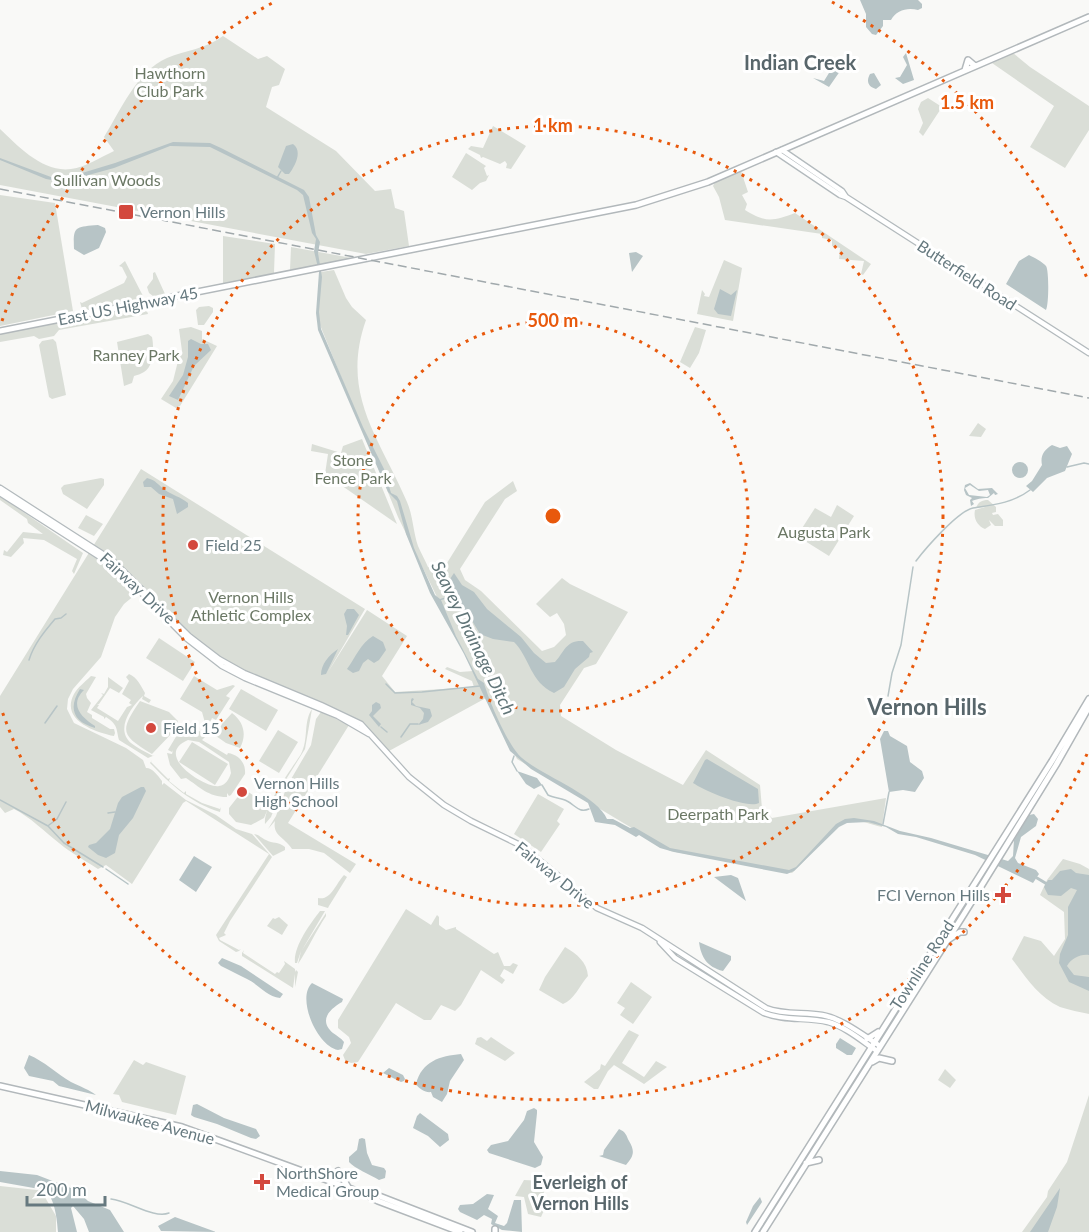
<svg xmlns="http://www.w3.org/2000/svg" width="1089" height="1232" viewBox="0 0 1089 1232" font-family="Lato,sans-serif">
	<style>
		.green { fill: #daded7; fill-rule: evenodd }
		.water { fill: #b7c4c6; fill-rule: evenodd }
		.lines { fill: none; stroke-linecap: round; stroke-linejoin: round }
		.stream { stroke: #b7c4c6; stroke-width: 1.5 }
		.canal { stroke: #b7c4c6; stroke-width: 3 }
		.secondary-casing { stroke: #b3babd; stroke-width: 7 }
		.primary-casing { stroke: #b2b8bb; stroke-width: 8 }
		.secondary { stroke: #fff; stroke-width: 4.5 }
		.primary { stroke: #fff; stroke-width: 5 }
		.rail { stroke: #a1a9ac; stroke-width: 1.5; stroke-dasharray: 9 4.5; stroke-linecap: butt }
		.ring { fill: none; stroke: #e8590c; stroke-width: 3; stroke-dasharray: 3 6 }
		.poi-dot { fill: #d3483d; stroke: #fff; stroke-width: 2 }
		.labels { text-anchor: middle; stroke-width: 6; stroke-linejoin: round; paint-order: stroke }
		.park-label { font-size: 16px; fill: #6b7865; stroke: #fff }
		.poi-label { font-size: 16px; fill: #66797f; stroke: #fff; text-anchor: start }
		.street-label { font-size: 16px; fill: #66797f; stroke: #fff }
		.water-label { font-size: 18px; font-style: italic; fill: #627679; stroke: #fff }
		.neighbourhood-label { font-size: 18px; font-weight: bold; fill: #58666b; stroke: #fff }
		.quarter-label { font-size: 20px; font-weight: bold; fill: #58666b; stroke: #fff }
		.district-label { font-size: 22px; font-weight: bold; fill: #58666b; stroke: #fff }
		.centre { fill: #e8590c; stroke: #fff; stroke-width: 3 }
		.ring-label { font-size: 18px; text-anchor: middle; font-weight: bold; fill: #e8590c; stroke: #fff; stroke-width: 6; stroke-linejoin: round; paint-order: stroke }
	</style>
	<rect width="100%" height="100%" fill="#f9f9f7"/>
	<path class="green" d="M223 36 258 59 267 56 285 69 279 85 272 87 266 107 336 151 375 191 391 189 395 208 404 211 409 246 366 254 0 185V129C18 146 43 173 71 169 86 167 101 157 114 151L104 137C121 110 137 71 167 58 186 50 206 49 223 36Z
		M1013 53 1030 67 1089 106V130L1065 168 1030 147 1054 106 992 63Z
		M928 98 942 107 923 136 919 132 923 123 918 109 921 102Z
		M493 126 526 146 511 169 506 168 507 164 505 161 500 164 483 157 481 158 480 155 468 149 471 146 483 148Z
		M466 153 486 166 484 168 487 176 489 175 486 181 480 183 472 190 452 177Z
		M741 171 748 192 742 195 747 204 745 210C766 223 773 221 795 213L871 264 863 275 861 274 864 261 839 259 840 248 832 246V240L822 238V234L725 220 719 197 713 186 715 182Z
		M0 195 55 203 73 311 0 326Z
		M223 236 275 244 274 273 223 284Z
		M291 247 352 258 290 270Z
		M724 260 742 268 733 321 697 314 702 290 705 294 704 296 709 297Z
		M125 261 143 296 142 300 87 310 82 309 80 302 82 303 124 283 127 277 122 267 119 266Z
		M334 270 346 298 352 307 366 320C340 394 379 437 407 502 413 516 413 531 418 546 421 553 425 560 428 567L442 571 485 502 513 481 517 491 505 499 460 569 465 580 481 591 542 651 554 647 566 635 564 624 557 613 550 617 536 604 562 578 570 584 628 612 596 664 584 668 560 705 561 716 616 750 683 785 706 750 760 785 762 809 772 818 886 798 882 827C873 825 863 821 855 821 831 821 810 859 792 873L670 851 517 759 486 698 389 751 361 723 259 678 213 653 141 590 124 604 115 617 101 657 73 689 68 699 67 709 74 723 126 748 143 760 146 768C153 768 158 776 162 781V785L164 783 186 800 216 815 236 829 252 834 272 857 230 921 224 933 226 935 219 938 220 940 239 950 241 949 239 951 236 952 219 941 216 935 269 854 186 801 183 803 132 884 106 865 98 869C86 861 71 853 59 843 45 832 30 817 14 809L5 813 0 807V696L141 469 365 609 328 672 367 610 407 636 382 676 395 692 474 687 472 681 445 669 447 667 460 672 473 671 398 517 320 325 318 312 321 272Z
		M155 272 165 294 153 296 149 293 147 287 153 279V273Z
		M209 306 213 308V312L204 325H198L196 310 199 307Z
		M141 307 146 308 148 314 59 330 54 336 39 339 34 336 0 342V334Z
		M191 327 202 331V339L217 346 180 406 176 408 161 399 173 381 180 353 182 351 179 329Z
		M695 327 706 330 699 353 690 368 680 362Z
		M148 334 152 337C154 347 154 366 144 372 141 374 137 375 134 376L132 383 124 386 117 342Z
		M53 339 56 342 66 395 52 399 49 397 39 345 42 341Z
		M978 423 986 429 981 437 969 436Z
		M362 439 397 524 325 474 328 454 311 451 312 444 341 453 343 446Z
		M101 478 104 479V485L87 509 63 494 61 488 64 485Z
		M0 496 83 553 74 574 72 571 77 559 44 540 23 538 24 543 11 557 3 555 4 550 7 552 23 532 43 534 28 523 27 519 0 500Z
		M988 500 996 507V512L992 513 993 515 998 514 1003 520V526H995L989 520 991 525 985 529C978 526 973 519 975 510L985 507 976 508C978 502 982 500 988 500Z
		M837 505 854 516 829 556 797 536 815 508 831 517Z
		M86 515 103 524 94 536 78 528Z
		M159 638 195 662 183 681 146 658Z
		M129 674C137 677 141 686 145 693L144 696 151 700 149 703 142 699 143 696C131 707 115 729 131 743 137 748 146 752 153 756L155 755 148 758 119 740C116 728 118 725 106 717L104 719V717L91 710 103 695 101 693 104 694 108 687V677L123 688 119 693 110 688 99 704H97L99 705 97 708 118 721 127 707 132 705 129 703 131 700 122 694 129 681 126 677Z
		M91 676 96 677 86 694 87 698 91 703 87 712 92 715V718L110 729H114L115 733 114 736C95 732 60 720 74 694 78 687 85 682 91 676Z
		M194 676 217 690 233 685 235 686 226 696 230 698 216 720 212 718 207 730 202 712 180 699Z
		M241 689 278 710 266 731 229 709Z
		M140 701 169 712 178 721 174 731 152 754C121 735 119 732 140 701Z
		M312 709 305 749 285 781 271 817 265 824C263 806 291 770 301 754 309 739 303 722 312 709Z
		M321 712 349 725 288 823 356 864 350 873 324 853 309 849H292C286 838 272 836 275 821L268 829 276 816 287 786 311 745 316 719Z
		M232 713C244 722 247 735 240 748L226 743 216 736 222 724Z
		M187 725 207 735 202 740 227 755 228 753C239 755 246 763 245 774L231 795 229 796 227 793V797C208 797 200 787 186 778L181 779 170 765 167 753 172 754 173 750 172 752 168 750 180 730ZM188 740 199 742 229 762 231 773C229 779 226 785 219 786 206 789 152 755 188 740Z
		M278 730 298 742 279 773 259 761Z
		M192 742 228 764 215 785 179 762Z
		M152 760 151 762 168 779 170 778 169 781 184 793 186 791V794L202 803 220 809 221 807 220 812C191 803 171 785 150 763Z
		M244 789 269 806 264 818 251 825 236 822 229 814V808Z
		M538 794 564 809 557 821 560 824 541 852 514 834Z
		M254 834C260 835 261 838 266 840 273 844 278 841 285 847V850L273 856Z
		M1063 859 1080 864 1089 869V1014C1080 1012 1069 1010 1060 1007 1038 997 1026 977 1012 959L1024 936 1041 941 1054 956 1065 939 1064 912 1040 895 1047 880Z
		M344 875 347 877 329 906 328 908 318 905V898C331 901 336 883 344 875Z
		M406 909 431 925 437 915 439 917V925L446 930 456 927V929L494 954 498 952 504 966H510L513 963 518 965 513 974 504 969 500 976 505 980 502 984 481 970 461 1005 455 1011 441 1005 431 1020H424L396 1003 358 1062 351 1063 345 1060 343 1055 351 1043 349 1037 338 1028V1020Z
		M320 911H325L302 950 326 913V916C316 931 308 949 298 964L301 951 297 963H295C293 947 310 924 320 911Z
		M279 917 288 925 282 935 267 926 273 918 275 919Z
		M565 947C577 954 587 962 588 976 580 985 574 1000 563 1004L539 990 545 977Z
		M244 950 243 953 275 974 277 972 279 973 285 964 284 961 295 969V972L296 970 298 972 295 987V974L293 988 242 956V953Z
		M631 982 652 997 633 1024 620 1015 625 1008 617 1003Z
		M629 1030 639 1035 622 1063 644 1077 656 1061 667 1067 644 1084 614 1065 608 1071 598 1089H594L584 1082 600 1069 601 1064 605 1066Z
		M481 1037 487 1041 491 1037 515 1053 505 1061 475 1044 477 1038Z
		M134 1060 143 1065 146 1062 186 1076 176 1115 122 1102 119 1095 113 1094Z
		M945 1069 956 1080 950 1088 938 1080Z
		M1089 1095V1232H1022L1047 1197 1048 1191 1067 1162Z
		M524 1180 543 1181 545 1208 541 1217 528 1214 524 1197 515 1196Z
		M0 1186 46 1191V1199L56 1216V1232H0Z"/>
	<path class="water" d="M860 0H918L922 4V8L918 10C908 7 896 10 891 20H883V26L876 35 872 34 866 27V14Z
		M906 53 914 80 903 84 895 78 900 77 907 65 903 57Z
		M837 60 845 64 829 87 813 78 824 81Z
		M874 73 881 85 876 89C868 87 866 81 870 74Z
		M173 142 210 143 221 148 304 190 309 197 316 235 320 242 318 253 322 277 319 312 321 329 363 427 384 469 391 493 397 496 400 501 414 548 435 595 440 599 449 596 450 579 454 573 462 585 474 592 487 609 521 637 534 653 546 663 555 662C565 651 566 640 583 641L593 652 590 653 589 657 575 669 564 687 554 693C530 682 530 658 514 642L493 639 480 634 471 619 454 604 450 598 441 600 456 636 478 679 484 683C489 701 508 746 522 758 543 776 598 796 607 819H613L630 828 634 827 670 848 789 870 796 867 836 824 845 819 854 818 874 821 900 831 931 838 1008 861 1013 856 1014 840 1029 815 1034 814 1038 819 1036 826 1021 837 1015 858 1018 863 1036 870 1039 874 1033 883 975 855 916 837 898 834 886 827 868 822 847 823 839 827 794 871 787 874 674 852 660 848 639 835 636 837 615 825 595 822 588 803 531 769 510 751 464 654 430 593 406 534 397 501 388 492 318 330 316 313 319 272 314 251 316 239 312 233 303 195 297 190 210 147 170 146 114 168 63 182 46 179 0 160V158L59 180 115 163Z
		M293 144C303 151 295 166 289 174H285L278 167 286 146Z
		M98 225 105 228 106 232 99 248 84 255 74 249C73 226 75 227 98 225Z
		M636 252 643 256 632 272 629 253Z
		M1029 255C1033 257 1043 262 1046 266 1049 270 1049 304 1046 310L1006 284 1019 261Z
		M720 289 731 295 737 290 731 316 718 314 714 309Z
		M191 339 201 344H208L211 350 194 366 178 400 169 396 183 375 188 357V341Z
		M1052 445 1060 448 1067 446 1072 454 1065 471 1047 478 1033 492 1026 486 1032 481 1042 465C1040 456 1044 450 1052 445Z
		M1012 470a8 8 0 1 1 16 0a8 8 0 1 1-16 0Z
		M147 478C156 480 158 485 165 490 172 495 181 497 188 503V507L177 514 173 499 159 494 151 487H144L143 482Z
		M970 483 978 489 992 488 998 494 995 495 994 493 988 498C981 498 977 499 972 501L974 504 971 506 970 500 972 498 966 495 964 490 965 485ZM970 485 979 491 988 490 990 495 987 497 969 495 965 488Z
		M347 609H354L359 615 348 635H346L347 626 344 614Z
		M373 636 383 642 386 650 379 660 374 663 368 659 363 663 359 671 353 673 347 669C355 658 361 643 373 636Z
		M338 649 326 674 321 675C321 664 329 655 338 649Z
		M80 689 84 690C69 705 81 717 95 726V728C73 722 68 708 80 689Z
		M412 698 414 699 412 702 416 706 430 709 432 716 428 722 418 725 423 719 424 713 420 708 411 705V700Z
		M376 702 380 704 381 708 373 716 381 724 379 727 369 715 372 711V705Z
		M884 731H888L890 736 907 746 910 762 922 771 924 778 915 792 903 790 889 792 880 739Z
		M707 759 758 789 759 803C747 809 705 791 693 783L705 760Z
		M517 771 537 778 542 785 534 789 526 784Z
		M141 787H144L146 791 133 818 119 835 115 853 106 858 98 855 88 847 89 845 96 843 110 829 118 803 122 797Z
		M194 856 212 867 196 892 179 880Z
		M1071 869 1076 873 1089 875V955C1080 954 1072 958 1067 966L1074 975 1089 977V991L1069 982 1059 963 1060 954 1068 935V907L1077 890 1071 888 1061 896 1048 895 1044 887 1048 880H1052L1060 871Z
		M731 875 738 878 746 901 714 877Z
		M699 942 731 956V960L723 971C707 967 701 957 699 942Z
		M222 958 241 966 283 994 280 998C266 996 258 984 247 979 238 975 230 970 221 966L218 963Z
		M312 983 343 999 342 1002C330 1009 318 1020 333 1033 337 1036 341 1038 344 1042L342 1049 338 1050C317 1046 296 998 312 983Z
		M840 1038 856 1048 852 1055H847L836 1048V1044Z
		M461 1054 464 1060 450 1081 447 1094 442 1102 433 1097 431 1092C426 1093 419 1089 416 1084 422 1061 440 1056 461 1054Z
		M29 1055C44 1061 57 1074 71 1082 79 1086 90 1090 96 1095L59 1086 53 1081 29 1076 24 1068Z
		M389 1068 403 1075 405 1079 404 1081 401 1082 383 1073Z
		M197 1104 224 1118 256 1129 260 1136 256 1139 251 1138 217 1124 194 1117 191 1115 193 1105Z
		M534 1108 537 1110V1113L534 1142 543 1157 541 1165 535 1168 489 1153 487 1150 491 1145 508 1141 524 1120 527 1111Z
		M420 1113 448 1134 449 1140 440 1147 428 1136 413 1128 417 1116Z
		M619 1129C626 1132 626 1135 629 1141 635 1151 634 1156 626 1165L599 1156 603 1155 604 1150Z
		M362 1138 365 1139 367 1153 372 1165 384 1168 386 1171 385 1178 379 1180C371 1175 354 1168 349 1162V1157L357 1150 359 1139Z
		M0 1171 37 1175 76 1190 88 1201 110 1210 124 1232H89L84 1219 73 1206 71 1208 77 1232H58C57 1219 55 1199 45 1190L0 1182Z
		M1060 1188 1057 1207 1048 1232H1030Z
		M487 1194 494 1195 488 1209 498 1216 495 1223 504 1226 507 1223 514 1200H521L522 1232 502 1230 491 1224 492 1219 484 1215 477 1220 460 1212 458 1209 460 1205 473 1204Z
		M760 1197 762 1202 747 1225 746 1222 753 1206Z
		M175 1217 216 1232 161 1231 158 1226Z"/>
	<g class="lines">
		<path class="stream" d="M277 178 281 171
			M1067 467 1084 463 1089 464
			M916 561C925 549 958 511 973 508 993 505 1013 503 1030 490
			M29 660C34 644 44 632 55 619L61 618 66 614
			M386 684 395 693 422 692 480 686
			M888 696 892 673 901 645 913 567
			M45 723 57 706
			M381 727 387 732
			M401 737 410 724H418
			M514 756 512 762 517 771
			M542 785 548 795C554 798 562 798 567 801 576 806 579 813 589 809
			M0 800 48 826 64 843 103 867
			M108 813 115 812
			M883 824 889 792
			M49 825 57 819 66 802
			M106 869 128 884
			M111 1199C129 1201 154 1219 169 1213"/>
		<path class="canal" d="M1037 878 1047 884"/>
		<defs>
			<path id="secondary" d="M782 150 842 191 846 197
				M776 152 840 195 846 197 1089 353
				M0 488 112 560 189 636 219 659 244 673 321 705 361 724 409 777 444 805 471 821 522 846 597 908 642 928 766 1008C784 1015 803 1012 822 1015 841 1018 863 1035 880 1046
				M0 493 108 562 127 578 186 638 222 666 245 678 338 716 369 734
				M660 942 675 958 764 1013C784 1021 807 1017 828 1022 846 1027 862 1041 877 1051"/>
			<path id="primary" d="M965 70 968 60 975 66
				M0 331 636 205 708 182 1089 17
				M948 940 960 932H964
				M867 1039 878 1032
				M872 1062 879 1058 892 1061
				M0 1086 182 1127 365 1194 378 1201 460 1232
				M806 1163 819 1160
				M338 1171 348 1187
				M365 1194H374L472 1232
				M495 1232V1229
				M755 1232 1052 761 1089 699
				M763 1232 964 914 1056 765 1089 707"/>
		</defs>
		<use href="#secondary" class="secondary-casing"/>
		<use href="#primary" class="primary-casing"/>
		<use href="#secondary" class="secondary"/>
		<use href="#primary" class="primary"/>
		<path class="rail" d="M0 189 1089 398"/>
	</g>
	<g class="ring">
		<circle cx="553" cy="516" r="195"/>
		<circle cx="553" cy="516" r="390"/>
		<path d="M1087 754A585 585 0 0 1 2 711M2 321A585 585 0 0 1 274 2M832 2A585 585 0 0 1 1087 278"/>
	</g>
	<g class="poi-dot">
		<rect x="118" y="204" width="16" height="16" rx="3"/>
		<circle cx="193" cy="545" r="6"/>
		<circle cx="151" cy="728" r="6"/>
		<circle cx="242" cy="792" r="6"/>
		<path d="M1000 886h6v6h6v6h-6v6h-6v-6h-6v-6h6z"/>
		<path d="M259 1173h6v6h6v6h-6v6h-6v-6h-6v-6h6z"/>
	</g>
	<g class="labels">
		<g class="park-label">
			<text x="170" y="79">Hawthorn<tspan x="170" dy="18">Club Park</tspan></text>
			<text x="107" y="186">Sullivan Woods</text>
			<text x="136" y="361">Ranney Park</text>
			<text x="353" y="466">Stone<tspan x="353" dy="18">Fence Park</tspan></text>
			<text x="824" y="538">Augusta Park</text>
			<text x="251" y="603">Vernon Hills<tspan x="251" dy="18">Athletic Complex</tspan></text>
			<text x="718" y="820">Deerpath Park</text>
		</g>
		<g class="poi-label">
			<text x="140" y="218">Vernon Hills</text>
			<text x="205" y="551">Field 25</text>
			<text x="163" y="734">Field 15</text>
			<text x="254" y="789">Vernon Hills<tspan x="254" dy="18">High School</tspan></text>
			<text x="990" y="901" text-anchor="end">FCI Vernon Hills</text>
			<text x="276" y="1179">NorthShore<tspan x="276" dy="18">Medical Group</tspan></text>
		</g>
		<g class="street-label">
			<text transform="translate(967 275) rotate(33)" y="6">Butterfield Road</text>
			<text transform="translate(128 306) rotate(-11)" y="6">East US Highway 45</text>
			<text transform="translate(138 588) rotate(43)" y="6">Fairway Drive</text>
			<text transform="translate(555 875) rotate(39)" y="6">Fairway Drive</text>
			<text transform="translate(922 965) rotate(-57)" y="6">Townline Road</text>
			<text transform="translate(150 1122) rotate(15)" y="6">Milwaukee Avenue</text>
		</g>
		<g class="water-label">
			<text transform="translate(473 638) rotate(64)" y="6">Seavey Drainage Ditch</text>
		</g>
		<g class="neighbourhood-label">
			<text x="580" y="1189">Everleigh of<tspan x="580" dy="21">Vernon Hills</tspan></text>
		</g>
		<g class="quarter-label">
			<text x="800" y="70">Indian Creek</text>
		</g>
		<g class="district-label">
			<text x="927" y="715">Vernon Hills</text>
		</g>
	</g>
	<circle cx="553" cy="516" r="9" class="centre"/>
	<g class="ring-label">
		<text x="967" y="109">1.5 km</text>
		<text x="553" y="132">1 km</text>
		<text x="553" y="327">500 m</text>
	</g>
	<path d="M27 1196v9h78v-9" fill="none" stroke="#66797f" stroke-width="3"/>
	<text x="36" y="1196" font-size="18" fill="#66797f" stroke="#ffffff" stroke-width="4.5" paint-order="stroke">200 m</text>
</svg>
